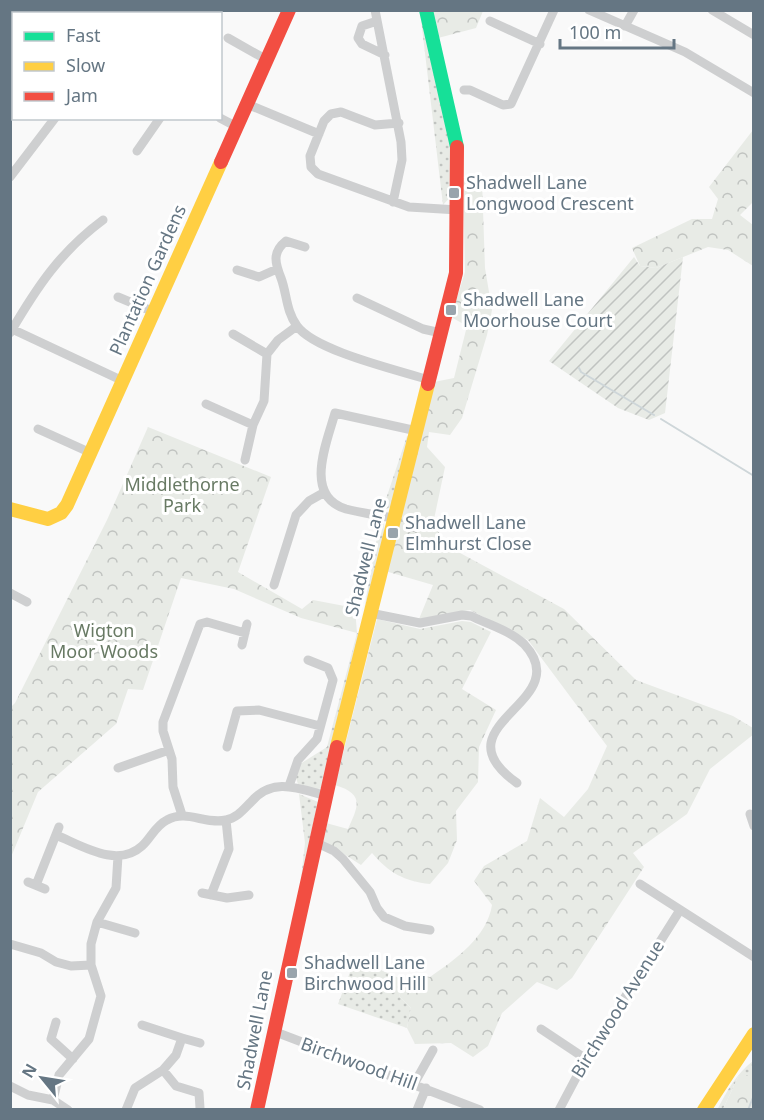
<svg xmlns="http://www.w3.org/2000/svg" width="764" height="1120" viewBox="0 0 764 1120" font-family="'Noto Sans',sans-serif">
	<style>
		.grass { fill: url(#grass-dots) }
		.forest { fill: url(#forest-crowns) }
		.garden { fill: url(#garden-furrows) }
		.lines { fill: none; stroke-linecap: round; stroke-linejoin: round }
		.stream { stroke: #ced6d9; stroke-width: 2 }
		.street { stroke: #cecfd0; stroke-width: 9 }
		.fast { stroke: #16e098; stroke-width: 14 }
		.slow { stroke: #ffcf43; stroke-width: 14 }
		.jam { stroke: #f24e42; stroke-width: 14 }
		.poi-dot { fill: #99a4ac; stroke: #fff; stroke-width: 2 }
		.labels { text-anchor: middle; stroke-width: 6; stroke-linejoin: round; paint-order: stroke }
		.poi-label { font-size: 18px; fill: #657683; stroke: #fff; text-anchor: start }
		.street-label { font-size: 18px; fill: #657683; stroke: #fff }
		.park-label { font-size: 18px; fill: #687a64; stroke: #fff }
	</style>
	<defs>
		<pattern id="grass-dots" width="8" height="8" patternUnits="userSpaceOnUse" patternTransform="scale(1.5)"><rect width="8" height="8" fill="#e8ebe6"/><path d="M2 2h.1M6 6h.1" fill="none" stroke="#c0c3c0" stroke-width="1.8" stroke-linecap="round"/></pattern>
		<pattern id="forest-crowns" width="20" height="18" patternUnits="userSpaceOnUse" patternTransform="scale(1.5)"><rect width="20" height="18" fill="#e8ebe6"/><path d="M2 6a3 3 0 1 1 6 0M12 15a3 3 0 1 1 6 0" fill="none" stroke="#c0c3c0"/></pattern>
		<pattern id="garden-furrows" width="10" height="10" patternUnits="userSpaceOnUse" patternTransform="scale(1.5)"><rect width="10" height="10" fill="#e8ebe6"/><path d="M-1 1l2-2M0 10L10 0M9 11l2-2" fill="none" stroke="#c0c3c0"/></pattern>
	</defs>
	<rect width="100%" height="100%" fill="#f9f9f9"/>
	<path class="grass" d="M420 11 450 137 452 195 443 205Z
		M407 436 409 437 391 507 382 511Z
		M380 520 384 523 385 532 364 610Z
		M357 633 361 634 323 787 316 790 298 784 296 778 300 764 327 747Z
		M299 794 318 802 301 879 305 843Z
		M355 959 406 981 399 996 411 1008 407 1028 338 1004Z
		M753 1061V1075H739L723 1109 717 1110C727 1091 736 1074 753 1061Z"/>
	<path class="forest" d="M432 11H483L476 28 438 38Z
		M753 130V202L740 215 753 225V266L728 250 708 247 656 268 640 266 632 248 692 219H712L718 199 709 187Z
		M463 178 482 180 485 268 492 310 487 335 462 418 450 435 429 432 427 447 445 467 433 524 449 547 564 609 636 680 733 716 753 728 754 734 710 769 687 814 633 853 644 867 572 978 557 990 537 982 502 1013 488 1046 473 1057 451 1043 415 1044 407 1028 411 1008 399 996 409 974 430 977C456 959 487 937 492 905L474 881 484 866 527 841 540 798 564 817 588 789 607 746 528 640 470 610 419 619 433 585 385 571 434 382 454 378 467 326 451 317 465 272Z
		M148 427 271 477 238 572 302 609 313 600 355 608 357 633 301 618 234 589 181 578 143 690 128 689 116 724 38 792 11 857V707L15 703 107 520Z
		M377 619 420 629 462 621 471 622 491 632 462 689 496 710 479 747 478 782 456 811 457 840 448 863 430 884C404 881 389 873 372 853L361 865 322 840 326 823 348 829C359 805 364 794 335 785Z
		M739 1075H753V1109H723Z"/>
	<path class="garden" d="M634 257 640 266 656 268 683 257 665 413 649 420 618 408 549 361Z"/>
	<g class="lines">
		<path class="stream" d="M579 368 581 372 654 415
			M661 419 754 476
			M748 1110 754 1095"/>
		<path class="street" d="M375 10 401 142 402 160 393 202
			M589 10 685 52 754 93
			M712 10 754 35
			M134 14 136 10
			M377 21 362 26 358 38 362 44 385 55
			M490 21 540 44
			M625 26 634 10
			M228 38 267 60
			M464 90H470L503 105 511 104 554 10
			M247 104 319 134
			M220 118 237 127
			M399 123 375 125 341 112 331 114 324 121 310 156 311 167 318 174 409 207 458 210
			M137 151 160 118
			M10 177 55 118
			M305 247 286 241C272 252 275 263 281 278 287 294 286 311 297 326 315 351 398 370 429 380
			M237 270 259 277 277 269
			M118 297 154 312
			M357 298 423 329 441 333
			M12 329 123 381
			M10 333C37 287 60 252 103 220
			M233 334 267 354
			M206 404 253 425
			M38 429 91 453
			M245 460 253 425 264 401 267 354 278 340 297 326
			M393 518C378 515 361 513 346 509 303 496 327 442 335 413L417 431
			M274 585 296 515 309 501 325 492
			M10 593 27 602
			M370 613 420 623 462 615 471 616C487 624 511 631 524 644 579 703 434 724 517 783
			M242 645 247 624
			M227 747 237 711 259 710 320 726
			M118 768 169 750
			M289 786 298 760 317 739 333 680 328 668 308 660
			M750 814 754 826
			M182 815 173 787 172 759 163 731V722L200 624 207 622 245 633
			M56 835C81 845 117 869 142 846 151 838 155 826 167 820 187 809 205 825 226 820 237 818 243 810 251 802 273 776 300 789 327 796
			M315 842 334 851 343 859 370 892 377 908 384 917 405 926 430 930
			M28 882 45 889
			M640 884 754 957
			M36 885 59 827
			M202 893 227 898 249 895
			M211 895 229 849 226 820
			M97 922 135 933
			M10 944 41 953 56 962 71 966 91 965
			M56 1022 51 1039 73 1059
			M541 1029 586 1059
			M273 1031 480 1110
			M182 1038 200 1043
			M163 1070 176 1086 199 1093 200 1108
			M414 1084 433 1050
			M10 1086 28 1095 53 1100 68 1110
			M53 1100 59 1075 89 1039 101 996 91 965V944L97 922 116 888 118 856
			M126 1110 135 1088 163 1070 176 1055 182 1038 142 1025
			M417 1110 426 1088
			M559 1110 586 1059 680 910"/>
		<path class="fast" d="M426 10 457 147"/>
		<path class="slow" d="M10 509 48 519 61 513 67 505 221 162
			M337 747 428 384
			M704 1110 754 1034"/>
		<path class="jam" d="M221 162 289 10
			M428 384 456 273 457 147
			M257 1110 337 747"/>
	</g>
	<g class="poi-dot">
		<rect x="448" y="187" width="12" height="12" rx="3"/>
		<rect x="445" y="304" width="12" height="12" rx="3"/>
		<rect x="387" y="527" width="12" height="12" rx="3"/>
		<rect x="286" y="967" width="12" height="12" rx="3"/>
	</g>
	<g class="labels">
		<g class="poi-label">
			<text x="466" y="189">Shadwell Lane<tspan x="466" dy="21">Longwood Crescent</tspan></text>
			<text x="463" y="306">Shadwell Lane<tspan x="463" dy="21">Moorhouse Court</tspan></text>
			<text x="405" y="529">Shadwell Lane<tspan x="405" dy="21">Elmhurst Close</tspan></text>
			<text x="304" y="969">Shadwell Lane<tspan x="304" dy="21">Birchwood Hill</tspan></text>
		</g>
		<g class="street-label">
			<text transform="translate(148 280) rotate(-66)" y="6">Plantation Gardens</text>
			<text transform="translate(366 557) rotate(-76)" y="6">Shadwell Lane</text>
			<text transform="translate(618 1009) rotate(-58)" y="6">Birchwood Avenue</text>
			<text transform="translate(255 1030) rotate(-79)" y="6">Shadwell Lane</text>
			<text transform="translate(359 1064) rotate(20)" y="6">Birchwood Hill</text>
		</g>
		<g class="park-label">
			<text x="182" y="491">Middlethorne<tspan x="182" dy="21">Park</tspan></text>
			<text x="104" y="637">Wigton<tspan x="104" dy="21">Moor Woods</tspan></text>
		</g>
	</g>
	<rect width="764" height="1120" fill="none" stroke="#657683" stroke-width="24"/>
	<rect x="12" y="12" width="210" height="108" fill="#ffffff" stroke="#c1c8cd" stroke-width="1.5"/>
	<rect x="24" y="32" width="30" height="9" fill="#16e098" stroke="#c1c8cd" stroke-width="1.5"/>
	<text x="66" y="42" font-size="18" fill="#657683">Fast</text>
	<rect x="24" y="62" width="30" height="9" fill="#ffcf43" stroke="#c1c8cd" stroke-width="1.5"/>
	<text x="66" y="72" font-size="18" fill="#657683">Slow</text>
	<rect x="24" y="92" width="30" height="9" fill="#f24e42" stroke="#c1c8cd" stroke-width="1.5"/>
	<text x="66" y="102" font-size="18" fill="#657683">Jam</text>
	<g transform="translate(42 1078) rotate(300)" stroke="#ffffff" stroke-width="4.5" paint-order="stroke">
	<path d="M0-4.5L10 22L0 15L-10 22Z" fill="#657683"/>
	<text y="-9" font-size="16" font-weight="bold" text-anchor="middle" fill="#657683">N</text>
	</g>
	<path d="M560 39v9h114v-9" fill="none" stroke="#657683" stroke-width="3"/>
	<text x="569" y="39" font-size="18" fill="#657683" stroke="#ffffff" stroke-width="4.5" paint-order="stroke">100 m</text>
</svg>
